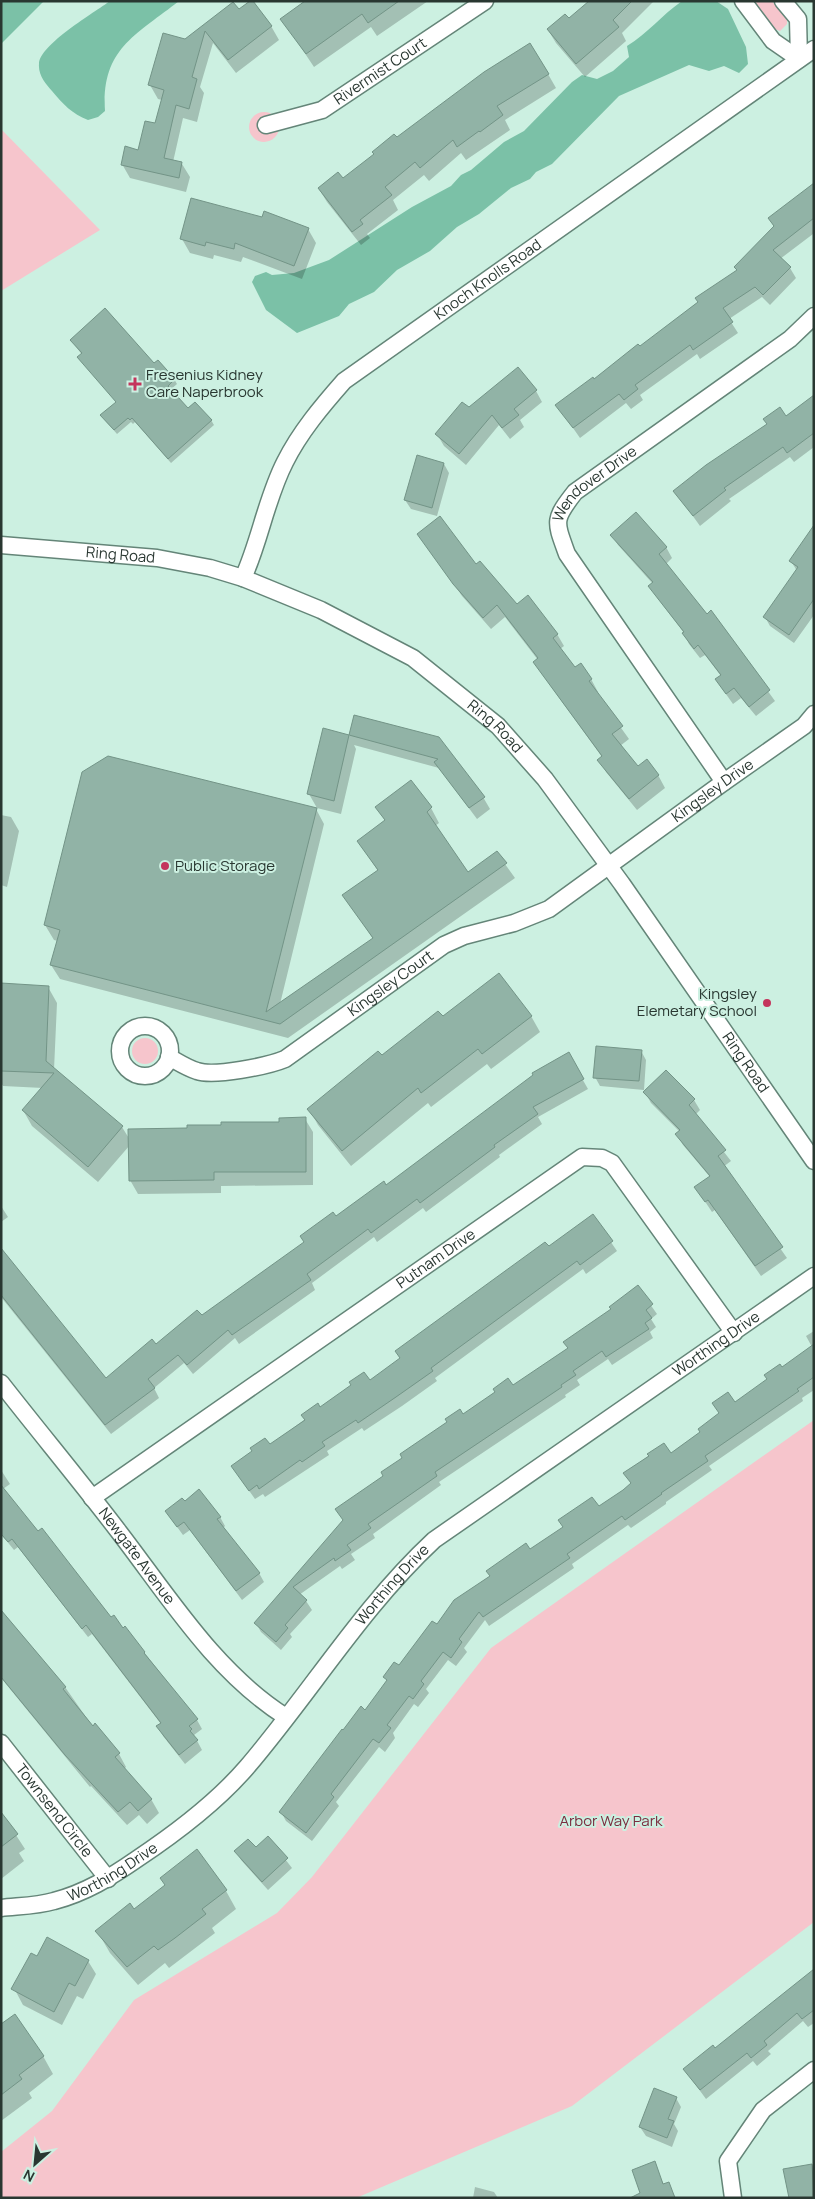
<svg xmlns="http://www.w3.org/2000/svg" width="815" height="2199" viewBox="0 0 815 2199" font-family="Manrope,sans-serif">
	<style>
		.green { fill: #f6c5cc }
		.water { fill: #7bc1a7 }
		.shadow { fill: #0003 }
		.building { fill: #91b3a6; stroke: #739487 }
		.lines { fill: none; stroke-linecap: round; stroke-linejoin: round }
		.minor-casing { stroke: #648578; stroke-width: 19 }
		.minor { stroke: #fff; stroke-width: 16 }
		.poi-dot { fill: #c4355c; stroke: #ccf0e1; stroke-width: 2 }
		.labels { text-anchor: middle; stroke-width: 4; stroke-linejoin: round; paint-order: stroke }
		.street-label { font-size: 15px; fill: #293731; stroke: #ccf0e1 }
		.poi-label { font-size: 15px; fill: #293731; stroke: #ccf0e1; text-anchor: start }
		.park-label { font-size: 15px; fill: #7b2d3f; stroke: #ccf0e1 }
	</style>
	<rect width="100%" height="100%" fill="#ccf0e1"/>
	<path class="green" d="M754 1H772L787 20V24L780 31 775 29Z
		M249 127a15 15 0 1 1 30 0a15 15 0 1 1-30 0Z
		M1 129 100 230 1 291Z
		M132 1051a13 13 0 1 1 26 0a13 13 0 1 1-26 0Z
		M814 1420V1922L572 2106 356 2198H1V2152L52 2111 134 2000 277 1913 312 1877 491 1648Z"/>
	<path class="water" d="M1 1H44L1 44Z
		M110 1H179C136 35 101 49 105 111L98 117 88 120C72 114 63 104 52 91 46 84 38 75 39 64 39 45 95 12 110 1Z
		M682 1H716L728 9 746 47 748 64 739 73 724 66 709 71 689 65 619 96 552 164 536 172 530 179 511 188 479 214 457 227 430 251 397 270 374 292 349 304 339 316 297 333 266 310 252 282 255 276 266 272 272 275 294 273 329 260 412 207 451 186 461 175 471 170 504 142 524 131 572 82 582 75 597 79 613 71 629 57 627 46C648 33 662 15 682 1Z"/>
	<path class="shadow" d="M307 1H428L377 36 371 27 314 67 282 19Z
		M591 1H654L622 33 626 41 585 77 556 43 548 30 568 20Z
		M239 11 271 26 279 40 236 73 213 43 200 87 204 93 197 122 183 118 173 162 182 164 190 177 186 192 130 178 122 164 139 151 156 125 162 100 158 99 150 85 186 41Z
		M548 74 556 88 505 120 510 130 466 160 461 153 429 181 424 175 393 200 398 210 367 234 370 238 361 245 327 202 319 189 343 180 397 139Z
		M814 184V235L813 234 780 259 790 268 796 278 770 305 762 297 729 319 738 333 700 359 697 354 640 395 643 400 631 409 626 403 580 438 557 405 639 348 738 271 774 227 770 219Z
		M308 229 316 243 302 279 243 257 241 262 214 255 213 259 190 253 182 239Z
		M71 340 154 365 174 379 177 384 170 390 188 410 211 420 214 425 171 463 135 422 133 424 131 422 117 434 104 419 117 402Z
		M536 391 542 402 520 420 524 427 510 439 499 425 466 465 444 446 437 434 469 409Z
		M814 397V447L794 462 790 457 729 499 731 501 700 526 675 491Z
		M444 464 449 473 437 516 411 509 405 500Z
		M814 527V615L794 643 770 626 765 617 797 571 791 561Z
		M419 534 476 566 517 605 557 634 564 646 560 649 575 669 591 679 598 692 596 693 629 739 620 746 638 768 658 775 665 788 637 810 606 772 599 760 602 757 542 674 538 660 505 617 491 629 462 596Z
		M612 535 666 547 672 558 666 564 707 616 711 612 775 701 756 716 741 698 733 704 716 680 721 676 705 655 700 658 689 644 684 633 656 596 650 586 653 584 618 545Z
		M355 717 438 739 483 797 490 809 477 819 439 768 354 745 356 749 341 814 317 808 309 794 324 730 350 736Z
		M411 782 431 808 439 823 435 826 468 873 497 853 515 878 288 1038 60 979 51 965 58 941 54 940 45 925 316 809 324 824 280 1004 373 939 344 895 378 871 358 841 385 821 377 807Z
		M1 815 11 817 19 831 7 887 1 885Z
		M1 985 48 987 57 1003 54 1070 122 1127 130 1140 188 1130 281 1123 305 1119 313 1132V1185L221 1186V1193L138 1194 130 1180V1145L98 1182 32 1126 23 1110 43 1088 3 1086 1 1083Z
		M531 1016 540 1032 491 1069 487 1064 431 1107 428 1103 351 1166 318 1125 309 1109 381 1056 442 1018Z
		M641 1051 646 1060 644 1090 600 1086 595 1077Z
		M568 1054 588 1089 538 1117 542 1124 499 1155 500 1157 426 1212 423 1208 377 1242 374 1237 312 1283 315 1290 239 1344 235 1338 193 1374 184 1363 154 1388 159 1398 111 1434 1 1297V1250L106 1379 201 1317 305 1243 336 1218 386 1187Z
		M645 1092 694 1100 700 1110 695 1115 731 1161 723 1167 787 1258 761 1276 715 1210 712 1212 696 1188 710 1177 683 1145 677 1134 680 1132 651 1103Z
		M1 1206 8 1217 1 1222Z
		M593 1216 617 1251 586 1274 583 1269 435 1378 437 1381 402 1406 364 1431 362 1428 327 1451 329 1455 265 1497 263 1494 255 1499 238 1475 269 1446 320 1408 370 1382Z
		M638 1287 657 1314 651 1319 656 1327 650 1332 653 1338 612 1365 608 1359 577 1380 580 1385 565 1395 566 1397 439 1482 441 1485 373 1534 375 1538 351 1554 355 1560 342 1569 340 1566 299 1595 306 1601 312 1610 290 1634 292 1637 281 1650 261 1632 256 1623 385 1476 463 1416 512 1387 569 1348Z
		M814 1331V1390L802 1398 803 1401 709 1466 712 1470 666 1502V1504L631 1528 628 1525 572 1564 574 1568 489 1626 485 1620 464 1648 467 1652 456 1666 448 1660 426 1689 429 1693 418 1707 414 1704 393 1733 395 1738 385 1752 379 1747 336 1802 339 1806 312 1841 286 1821 281 1812 344 1732 366 1711 388 1682 385 1677 399 1667 437 1626 530 1551 598 1508 632 1484 625 1473 663 1445 670 1455 812 1347 806 1336Z
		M1 1470 10 1484 3 1489 111 1619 144 1652 197 1720 202 1729 194 1735 202 1750 185 1764 163 1736 158 1727 161 1724 92 1634 88 1637 18 1547 14 1550 1 1534Z
		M184 1502 220 1517 225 1526 223 1528 259 1573 264 1582 242 1600 190 1530 183 1535 172 1520 166 1511Z
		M1 1610 65 1687 93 1727 95 1725 119 1754 126 1767 124 1769 151 1799 159 1813 147 1824 139 1815 127 1825 91 1786 90 1787 1 1678Z
		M1 1812 25 1849 19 1853 24 1861 1 1879Z
		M268 1837 292 1868 268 1890 241 1860 236 1851 256 1849Z
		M226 1891 236 1909 212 1928 215 1933 169 1968 165 1963 138 1985 110 1953 99 1934 134 1911Z
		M38 1957 88 1961 96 1974 83 1999 77 1996 62 2025 23 2005 15 1990Z
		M814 1970V2023L808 2027 803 2021 768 2051 771 2054 757 2066 753 2061 706 2099 684 2069 715 2050Z
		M1 2026 43 2056 53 2074 29 2093 32 2098 1 2121Z
		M676 2098 681 2107 674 2124 678 2131 672 2147 646 2136 640 2127Z
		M654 2163 664 2185 668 2183 676 2198H644Z
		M814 2165V2193L805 2198 785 2170Z
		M475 2187 494 2192 498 2198H473Z"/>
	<path class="building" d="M250 1H253L272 26 228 60 205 31 192 77 197 79 189 109 176 105 164 158 182 162 179 178 121 165 125 146 138 150 145 121 155 123 164 90 148 85 163 33 185 39 233 2 239 9Z
		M305 1H399L368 23 362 14 306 54 280 19Z
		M589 1H632L613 20 619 27 576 64 547 29 565 14 569 18Z
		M530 43 549 74 497 106 503 115 480 132 479 131 457 147 453 140 420 168 415 162 385 187 392 195 360 220 363 224 352 232 318 188 338 172 343 178 374 154 372 152 394 134 397 137 484 72Z
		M814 183V218L773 250 791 267 763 295 755 287 723 308 733 322 693 350 690 345 635 385 638 389 624 400 619 394 573 428 555 405 593 377 594 379 638 344 640 346 698 302 695 298 737 270 734 267 774 226 768 218Z
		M191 198 262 217 264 211 309 228 294 266 235 243 234 249 206 242 205 246 180 239Z
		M105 308 154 363 158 360 175 379 168 386 188 408 195 402 212 420 168 459 132 418 130 420 128 418 114 430 100 415 116 402 77 357 82 353 70 340Z
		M518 367 537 390 514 409 519 415 502 428 492 415 459 454 435 434 462 402 469 407Z
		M814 395V433L787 453 783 447 724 488 726 490 693 516 673 491 706 465 767 424 763 419 780 407 786 416Z
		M417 455 444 463 432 508 404 500Z
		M636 512 667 547 659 554 707 614 711 610 770 690 749 707 734 688 726 694 715 679 721 675 698 645 694 649 682 633 684 632 648 586 653 582 610 535Z
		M440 516 476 564 480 561 517 604 528 595 558 634 553 638 575 667 581 663 592 679 589 681 623 726 612 734 638 766 647 759 659 775 629 799 597 760 602 756 533 662 538 658 497 605 483 618 453 584 417 534Z
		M814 525V599L789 635 763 617 798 567 789 561Z
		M354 715 439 737 485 797 469 808 434 762 438 759 349 735Z
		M323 728 349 735 334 801 307 794Z
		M108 756 317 808 266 1012 373 938 342 895 378 870 357 841 385 820 375 807 411 780 432 807 427 812 468 872 497 851 507 863 280 1024 50 965 60 930 44 925 82 772Z
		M499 973 532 1016 482 1054 478 1049 421 1093 418 1088 342 1151 307 1109 378 1051 382 1055 438 1011 443 1016Z
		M1 983 49 986 46 1061 123 1126 88 1167 22 1110 54 1073 1 1071Z
		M596 1046 642 1050 639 1081 593 1078Z
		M569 1052 584 1079 533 1107 538 1114 494 1145 495 1147 420 1203 417 1199 371 1233 368 1229 307 1274 311 1280 232 1335 228 1330 187 1365 178 1355 148 1379 155 1388 105 1425 1 1295V1248L106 1378 152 1339 156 1344 197 1310 202 1315 304 1242 300 1236 333 1212 336 1216 384 1181 386 1185 533 1075 532 1073Z
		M666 1070 695 1099 689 1105 726 1150 718 1156 783 1247 755 1266 708 1200 705 1202 694 1187 710 1176 675 1134 680 1130 643 1092Z
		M306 1117V1172H214V1180L129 1181 128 1129 187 1128V1125H221V1122H279V1118Z
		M593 1214 613 1241 580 1265 577 1261 431 1368 433 1371 396 1397 358 1423 356 1420 322 1442 325 1446 302 1462 300 1460 259 1489 257 1485 249 1491 231 1466 252 1451 250 1448 265 1438 270 1444 305 1420 301 1415 318 1403 320 1407 351 1385 349 1382 364 1372 370 1380 400 1358 395 1351 545 1242 549 1246Z
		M638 1285 653 1304 646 1310 652 1318 645 1323 649 1329 606 1357 602 1351 573 1371 576 1375 561 1385 562 1387 435 1472 437 1476 368 1524 371 1528 347 1545 351 1550 335 1561 334 1558 293 1587 307 1600 285 1625 288 1628 276 1642 254 1623 343 1520 335 1509 383 1476 381 1472 402 1458 400 1454 447 1422 445 1419 460 1409 463 1414 495 1392 493 1389 508 1378 513 1385 568 1348 563 1342 611 1309 609 1307Z
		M814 1344V1377L797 1389 799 1391 705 1456 708 1461 661 1493 662 1494 625 1520 622 1516 567 1554 570 1558 483 1617 479 1612 459 1639 462 1642 451 1658 443 1652 421 1681 424 1684 413 1699 409 1696 387 1725 391 1728 379 1743 373 1739 331 1794 334 1797 306 1833 279 1812 342 1729 343 1730 361 1706 365 1710 387 1680 383 1677 394 1662 399 1665 432 1621 437 1624 454 1600 490 1576 486 1571 526 1543 530 1549 563 1527 558 1520 592 1497 599 1506 623 1490 631 1483 623 1473 649 1456 647 1454 664 1443 671 1453 700 1432 698 1429 719 1413 712 1403 728 1392 735 1402 767 1379 764 1375 780 1364 782 1367Z
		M1 1485 38 1531 42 1528 111 1617 114 1615 123 1628 125 1626 145 1652 144 1653 198 1719 189 1726 192 1729 190 1731 198 1740 179 1755 156 1726 161 1723 86 1625 82 1629 12 1539 8 1542 1 1534Z
		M199 1489 221 1517 217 1519 260 1573 236 1591 184 1522 177 1527 165 1511 182 1498 185 1501Z
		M1 1610 66 1687 63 1689 93 1726 95 1723 120 1753 115 1757 152 1799 138 1811 130 1802 118 1812 65 1755 1 1677Z
		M1 1812 18 1834 1 1847Z
		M268 1836 288 1858 262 1882 234 1851 248 1839 256 1847Z
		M197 1849 227 1890 202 1909 206 1914 175 1938 158 1950 154 1946 127 1967 95 1931 130 1903 134 1909 165 1885 160 1878Z
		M47 1937 89 1960 75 1986 69 1983 54 2012 11 1989 31 1953 37 1956Z
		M814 1969V2010L802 2019 797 2013 764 2041 767 2045 751 2058 747 2053 700 2090 683 2069 713 2045 715 2048Z
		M15 2014 44 2056 19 2075 22 2079 1 2095V2024Z
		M654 2088 677 2097 668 2119 674 2121 667 2138 639 2127Z
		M655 2161 663 2184 669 2182 675 2198H630L640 2193 632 2170Z
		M812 2164 814 2198H789L783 2169Z"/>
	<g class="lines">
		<defs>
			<g id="minor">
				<path d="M743 1 773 41 799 59"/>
				<path d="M783 1 798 19 799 59"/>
				<path id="s1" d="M266 125 322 110 485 1"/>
				<path id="s2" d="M1 545 157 558 210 568 243 578 321 610 413 658 498 726 545 779 622 884 814 1161"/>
				<path id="s3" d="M243 578C260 541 266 499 285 462 300 432 322 406 344 381L814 49"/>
				<path id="s4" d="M724 782 567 554C555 521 553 520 575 492L790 339 814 316"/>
				<circle cx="145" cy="1051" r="25"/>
				<path id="s5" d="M169 1057C178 1062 187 1068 197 1071 214 1077 268 1066 285 1059L444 945 464 936 514 923 549 909 724 782 804 726 814 714"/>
				<path id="s6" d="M1 1383C40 1433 81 1482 119 1532 169 1597 215 1672 286 1717"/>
				<path id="s7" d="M92 1498 582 1157 602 1158 612 1163 734 1333"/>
				<path id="s8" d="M1 1743 108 1879"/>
				<path id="s9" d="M1 1908C18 1906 37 1906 54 1901 85 1893 111 1877 137 1859 176 1833 216 1803 247 1767 311 1692 362 1607 434 1540L814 1276"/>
				<path d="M733 2198 728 2161 763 2110 814 2070"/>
			</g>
		</defs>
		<use href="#minor" class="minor-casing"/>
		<use href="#minor" class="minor"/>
	</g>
	<g class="poi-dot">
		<path d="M132.5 376.5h5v5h5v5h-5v5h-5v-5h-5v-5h5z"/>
		<circle cx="165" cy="866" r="5"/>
		<circle cx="767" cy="1003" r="5"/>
	</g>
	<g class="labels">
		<g class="street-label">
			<text dy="5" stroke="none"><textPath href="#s1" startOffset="128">Rivermist Court</textPath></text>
			<text dy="5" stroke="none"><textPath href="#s3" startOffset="400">Knoch Knolls Road</textPath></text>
			<text dy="5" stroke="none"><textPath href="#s4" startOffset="365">Wendover Drive</textPath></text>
			<text dy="5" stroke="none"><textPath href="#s2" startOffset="120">Ring Road</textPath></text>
			<text dy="5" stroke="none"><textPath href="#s2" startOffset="540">Ring Road</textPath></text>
			<text dy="5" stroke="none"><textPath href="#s5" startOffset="630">Kingsley Drive</textPath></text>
			<text dy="5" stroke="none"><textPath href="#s5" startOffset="251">Kingsley Court</textPath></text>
			<text dy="5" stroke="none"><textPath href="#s2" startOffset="960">Ring Road</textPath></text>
			<text dy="5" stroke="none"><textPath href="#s7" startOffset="419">Putnam Drive</textPath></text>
			<text dy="5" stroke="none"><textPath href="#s9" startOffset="929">Worthing Drive</textPath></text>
			<text dy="5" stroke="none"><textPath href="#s6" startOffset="220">Newgate Avenue</textPath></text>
			<text dy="5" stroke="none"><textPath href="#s9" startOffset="524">Worthing Drive</textPath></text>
			<text dy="5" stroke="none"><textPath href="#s8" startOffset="86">Townsend Circle</textPath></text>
			<text dy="5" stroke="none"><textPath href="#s9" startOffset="119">Worthing Drive</textPath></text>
		</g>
		<g class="poi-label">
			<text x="146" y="380">Fresenius Kidney<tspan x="146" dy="17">Care Naperbrook</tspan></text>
			<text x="175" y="871">Public Storage</text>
			<text x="757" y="999" text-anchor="end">Kingsley<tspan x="757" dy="17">Elemetary School</tspan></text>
		</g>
		<g class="park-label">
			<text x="611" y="1826">Arbor Way Park</text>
		</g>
	</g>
	<rect width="815" height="2199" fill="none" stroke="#293731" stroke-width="5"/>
	<g transform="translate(35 2164) rotate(207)" stroke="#ccf0e1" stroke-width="4" paint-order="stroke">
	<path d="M0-4L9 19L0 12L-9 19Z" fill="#293731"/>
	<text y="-8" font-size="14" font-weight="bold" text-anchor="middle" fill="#293731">N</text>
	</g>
</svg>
